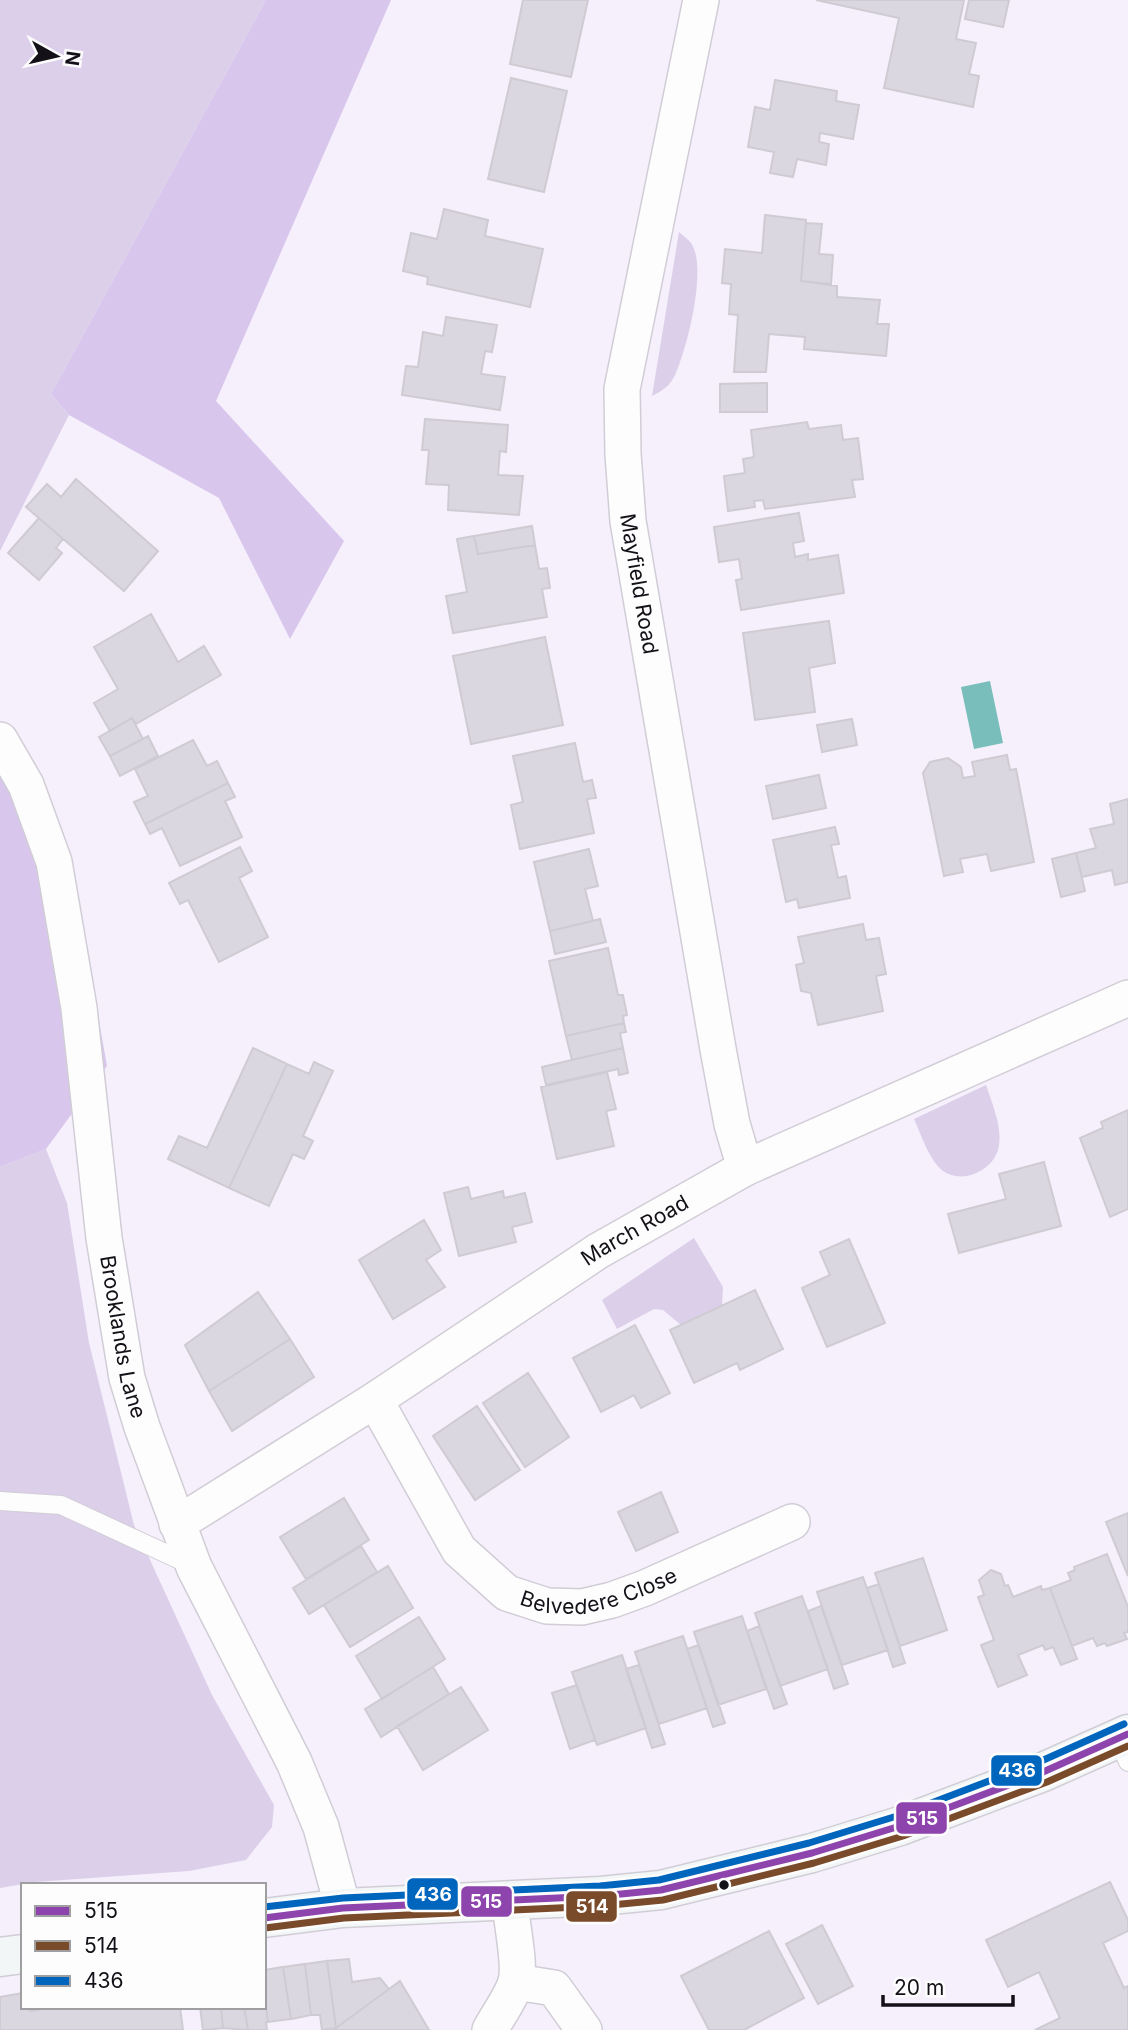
<svg xmlns="http://www.w3.org/2000/svg" width="1128" height="2030" viewBox="0 0 1128 2030" font-family="Inter,sans-serif">
	<style>
		.green { fill: #dccfea }
		.forest { fill: #d9c6ed }
		.water { fill: #7abebb }
		.building { fill: #dbd7e0; stroke: #cfcbd3; stroke-width: 2 }
		.lines { fill: none; stroke-linecap: round; stroke-linejoin: round }
		.service-casing { stroke: #d1cdd6; stroke-width: 20 }
		.minor-casing { stroke: #d1cdd6; stroke-width: 38 }
		.secondary-casing { stroke: #d1cdd6; stroke-width: 41 }
		.service { stroke: #fefdfe; stroke-width: 18 }
		.minor { stroke: #fefdfe; stroke-width: 35 }
		.secondary { stroke: #f2f6f7; stroke-width: 38 }
		.bus-1-casing { stroke: #fdfdfd; stroke-width: 12 }
		.bus-2-casing { stroke: #fdfdfd; stroke-width: 12 }
		.bus-3-casing { stroke: #fdfdfd; stroke-width: 12 }
		.bus-1 { stroke: #8e44ad; stroke-width: 7 }
		.bus-2 { stroke: #7a4b2a; stroke-width: 7 }
		.bus-3 { stroke: #0065bd; stroke-width: 7 }
		.bus-dot { fill: #131017; stroke: #fdfdfd; stroke-width: 2.5 }
		.labels { text-anchor: middle; stroke-width: 6; stroke-linejoin: round; paint-order: stroke }
		.street-label { font-size: 21px; fill: #131017; stroke: #fdfdfd }
		.line-badge { stroke: #fdfdfd; stroke-width: 2.5 }
		.badge-label { font-size: 19px; text-anchor: middle; font-weight: bold; fill: #fff }
	</style>
	<rect width="100%" height="100%" fill="#f5f0fb"/>
	<path class="green" d="M0 0H266L51 394 69 415 0 551Z
		M679 232C683 236 688 239 691 243 708 267 687 349 675 375 670 386 662 391 652 396Z
		M986 1085C997 1117 1015 1157 974 1174 964 1178 951 1177 943 1171 929 1160 921 1134 914 1119Z
		M46 1149 67 1203 89 1343 134 1525 212 1695 274 1805 272 1827 246 1860 189 1871 35 1882 0 1888V1167Z
		M694 1238 723 1287 722 1305 681 1325 663 1310 654 1309 617 1329 602 1300Z"/>
	<path class="forest" d="M266 0H391L216 401 344 541 290 639 219 498 69 415 51 394Z
		M0 728 69 854 107 1066 46 1149 0 1167Z"/>
	<path class="water" d="M990 681 1003 743 974 749 961 687Z"/>
	<path class="building" d="M523 0H588L571 77 510 64Z
		M816 0H964L956 39 976 43 969 74 979 76 973 107 884 88 899 18Z
		M969 0H1009L1003 27 965 19Z
		M511 78 567 91 544 192 488 179Z
		M775 80 837 91 836 101 859 105 853 139 820 133 819 142 829 144 826 165 797 159 793 177 770 173 774 152 748 147 755 107 770 110Z
		M444 209 488 220 485 236 543 249 530 307 427 284 428 277 403 271 411 233 437 239Z
		M765 215 806 220 801 281 837 286V297L880 300 877 324H889L886 356 804 349 805 337 769 334 766 372H734L738 315 729 314 731 284 722 283 725 249 762 253Z
		M806 223 822 224 819 254 833 255 831 284 801 281Z
		M446 317 497 325 492 352 485 351 481 374 505 377 500 410 402 395 406 366 418 367 423 332 443 336Z
		M767 383V412H720V384Z
		M425 419 508 425 506 452 500 451 498 475 523 476 519 515 448 510 449 485 426 484 429 450H422Z
		M807 422 809 429 841 425 843 440 858 438 863 479 852 480 855 497 765 509 763 500 754 501 755 507 728 511 724 476 745 473 743 459 754 457 751 430Z
		M76 479 158 551 124 591 26 507 47 484 61 497Z
		M799 513 804 541 793 543 795 557 808 554V560L838 555 844 593 741 610 736 580 742 579 739 559 719 562 714 527Z
		M39 518 63 539 56 548 62 553 39 580 8 553Z
		M532 526 535 545 478 554 474 536Z
		M474 536 478 554 535 545 539 569 547 568 550 588 542 589 547 617 453 633 446 596 467 592 457 539Z
		M151 614 178 662 204 646 221 675 136 724 132 718 110 731 94 703 118 689 94 647Z
		M829 621 835 663 809 668 815 712 755 720 743 633Z
		M545 637 563 725 471 744 453 656Z
		M132 718 143 739 110 756 99 737Z
		M852 719 857 745 822 752 817 725Z
		M148 736 158 756 120 776 110 756Z
		M193 740 207 766 217 761 228 783 145 824 134 802 148 796 135 769Z
		M575 743 583 782 592 780 596 798 587 799 594 833 520 849 511 805 523 802 513 756Z
		M1007 755 1010 770 1016 769 1034 862 991 871 987 854 960 859 963 872 944 876 923 773 930 762 948 758 961 767 963 778 975 776 972 762Z
		M819 775 826 808 773 819 766 786Z
		M228 783 235 797 225 801 242 837 180 866 162 828 150 834 145 824Z
		M1128 799V882L1115 885 1112 870 1082 877 1076 853 1096 848 1090 829 1114 824 1110 804Z
		M835 827 839 844 831 845 838 878 846 876 850 898 799 908 797 899 786 902 773 840Z
		M240 847 252 871 239 878 268 937 219 962 188 900 180 904 169 883Z
		M589 849 598 886 585 889 593 921 550 931 534 862Z
		M1076 853 1085 891 1061 897 1052 859Z
		M600 919 606 942 555 954 550 931Z
		M863 924 866 940 879 938 886 974 876 976 883 1011 818 1025 811 993 801 991 796 965 804 963 798 937Z
		M608 948 618 995H623L627 1015 623 1016 624 1023 566 1036 549 961Z
		M624 1023 626 1032 620 1033 623 1048 572 1060 566 1036Z
		M253 1048 287 1064 229 1188 168 1159 179 1136 207 1148Z
		M623 1048 628 1073 619 1075 618 1069 546 1085 542 1067Z
		M314 1062 333 1071 303 1136 313 1141 304 1159 293 1154 269 1206 229 1188 287 1064 309 1074Z
		M607 1072 616 1109 606 1111 614 1146 557 1159 541 1087Z
		M1128 1110V1209L1110 1217 1080 1138 1103 1128 1101 1122Z
		M1044 1162 1061 1226 959 1253 948 1214 1006 1199 999 1174Z
		M468 1187 471 1199 503 1191 504 1198 525 1193 532 1222 512 1227 516 1242 459 1256 444 1193Z
		M424 1220 441 1250 426 1260 445 1287 393 1319 359 1260Z
		M849 1239 885 1323 827 1347 802 1288 830 1275 820 1252Z
		M755 1290 783 1349 740 1370 737 1363 694 1383 670 1330Z
		M258 1292 290 1339 209 1391 185 1345Z
		M635 1325 670 1393 641 1408 634 1395 601 1412 573 1358Z
		M290 1339 314 1377 232 1431 209 1391Z
		M528 1373 569 1437 525 1467 483 1403Z
		M477 1406 520 1470 475 1500 433 1436Z
		M661 1492 678 1532 636 1551 618 1512Z
		M344 1498 369 1540 306 1579 280 1537Z
		M1128 1513V1576L1106 1522Z
		M361 1546 377 1572 309 1614 293 1588Z
		M1107 1554 1128 1607V1632L1124 1633 1127 1639 1107 1646 1105 1643 1097 1646 1093 1638 1072 1646 1050 1588 1071 1580 1068 1573 1075 1570 1074 1567Z
		M923 1558 947 1630 900 1646 875 1573Z
		M388 1566 413 1608 350 1647 324 1605Z
		M991 1570 1001 1574 1005 1586 1008 1585 1013 1597 1041 1586 1042 1590 1050 1588 1077 1659 1061 1665 1053 1647 1045 1650 1043 1645 1018 1655 1027 1675 998 1687 981 1645 994 1640 978 1597 984 1595 979 1580Z
		M863 1577 888 1650 842 1665 817 1592Z
		M879 1584 905 1663 893 1667 867 1588Z
		M802 1596 828 1669 780 1686 755 1613Z
		M821 1606 848 1684 834 1689 808 1611Z
		M742 1616 766 1689 718 1705 694 1632Z
		M419 1617 445 1659 382 1699 356 1656Z
		M759 1626 787 1704 774 1709 747 1631Z
		M683 1636 707 1708 659 1724 635 1652Z
		M699 1645 725 1723 713 1727 687 1649Z
		M622 1655 646 1728 597 1745 572 1672Z
		M639 1665 665 1744 652 1748 626 1669Z
		M433 1667 449 1694 381 1737 365 1709Z
		M577 1685 595 1740 570 1749 552 1693Z
		M461 1687 488 1730 423 1770 397 1726Z
		M1110 1882 1128 1920V1931L1103 1943 1124 1988 1128 1986V2030H1035L1060 2018 1039 1972 1008 1987 986 1940Z
		M822 1925 853 1986 818 2004 786 1944Z
		M769 1931 804 1998 744 2030H709L681 1976Z
		M349 1959 352 1982 380 1978 389 1989 336 2028 327 1961Z
		M327 1961 336 2028 322 2030 320 2015H311L305 1964Z
		M305 1964 311 2015 291 2019 283 1967Z
		M283 1967 291 2019 268 2022 264 1992V1970Z
		M400 1981 429 2030H333L336 2028Z
		M264 1992 268 2022H266L267 2030H248L244 2007H264Z
		M23 1993V2007H30V2011L54 2007H180L183 2030H0V1997Z
		M200 2007H221L223 2028 203 2030Z
		M221 2007H244L248 2030 223 2028Z"/>
	<g class="lines">
		<defs>
			<path id="service" d="M0 1501 61 1505 191 1565
				M1118 1739 1128 1762"/>
			<g id="minor">
				<path id="s1" d="M701 0 622 389 623 454 628 521 718 1049 732 1124 745 1168"/>
				<path id="s2" d="M0 740 26 785 54 862 79 1008 104 1238 127 1378 142 1427 194 1567 294 1762 321 1827 343 1908"/>
				<path id="s3" d="M375 1400 459 1550 507 1593 547 1606 582 1607 612 1600 645 1588 792 1522"/>
				<path id="s4" d="M177 1524 375 1400 598 1251 745 1168 1128 998"/>
				<path d="M516 1982 554 1988 584 2030"/>
				<path d="M490 2030C498 2015 511 1998 516 1982 521 1964 511 1922 510 1901"/>
			</g>
			<path id="secondary" d="M264 1918 343 1908 601 1896 661 1890 812 1853 900 1826 1043 1772 1128 1734
				M0 1957 23 1954"/>
		</defs>
		<use href="#service" class="service-casing"/>
		<use href="#minor" class="minor-casing"/>
		<use href="#secondary" class="secondary-casing"/>
		<use href="#service" class="service"/>
		<use href="#minor" class="minor"/>
		<use href="#secondary" class="secondary"/>
		<defs>
			<path id="bus-1" d="M264 1918 343 1908 601 1896 661 1890 812 1853 900 1826 1043 1772 1128 1734"/>
			<path id="bus-2" d="M265 1928 344 1918 601 1906 663 1900 814 1863 903 1836 1047 1782 1128 1746"/>
			<path id="bus-3" d="M264 1907 343 1898 600 1886 659 1880 809 1843 897 1816 1039 1762 1124 1724"/>
		</defs>
		<use href="#bus-1" class="bus-1-casing"/>
		<use href="#bus-2" class="bus-2-casing"/>
		<use href="#bus-3" class="bus-3-casing"/>
		<use href="#bus-1" class="bus-1"/>
		<use href="#bus-2" class="bus-2"/>
		<use href="#bus-3" class="bus-3"/>
	</g>
	<circle class="bus-dot" cx="724" cy="1885" r="6"/>
	<g class="labels">
		<g class="street-label">
			<text dy="7" stroke="none"><textPath href="#s1" startOffset="593">Mayfield Road</textPath></text>
			<text dy="7" stroke="none"><textPath href="#s4" startOffset="544">March Road</textPath></text>
			<text dy="7" stroke="none"><textPath href="#s2" startOffset="614">Brooklands Lane</textPath></text>
			<text dy="7" stroke="none"><textPath href="#s3" startOffset="332">Belvedere Close</textPath></text>
		</g>
	</g>
	<g class="line-badge">
		<rect x="990" y="1754" width="53" height="33" rx="7" fill="#0065bd"/>
		<rect x="895" y="1801" width="53" height="34" rx="7" fill="#8e44ad"/>
		<rect x="406" y="1877" width="53" height="34" rx="7" fill="#0065bd"/>
		<rect x="460" y="1885" width="53" height="33" rx="7" fill="#8e44ad"/>
		<rect x="565" y="1890" width="53" height="33" rx="7" fill="#7a4b2a"/>
	</g>
	<g class="badge-label">
		<text x="1017" y="1777">436</text>
		<text x="922" y="1825">515</text>
		<text x="433" y="1901">436</text>
		<text x="486" y="1908">515</text>
		<text x="592" y="1913">514</text>
	</g>
	<rect x="21" y="1883" width="245" height="126" fill="#fdfdfd" stroke="#9f9ea1" stroke-width="2"/>
	<rect x="35" y="1906" width="35" height="10" fill="#8e44ad" stroke="#9f9ea1" stroke-width="2"/>
	<text x="84" y="1918" font-size="21" fill="#131017">515</text>
	<rect x="35" y="1941" width="35" height="10" fill="#7a4b2a" stroke="#9f9ea1" stroke-width="2"/>
	<text x="84" y="1953" font-size="21" fill="#131017">514</text>
	<rect x="35" y="1976" width="35" height="10" fill="#0065bd" stroke="#9f9ea1" stroke-width="2"/>
	<text x="84" y="1988" font-size="21" fill="#131017">436</text>
	<g transform="translate(56 56) rotate(98)" stroke="#fdfdfd" stroke-width="5" paint-order="stroke">
	<path d="M0-5L12 26L0 18L-12 26Z" fill="#131017"/>
	<text y="-10" font-size="19" font-weight="bold" text-anchor="middle" fill="#131017">N</text>
	</g>
	<path d="M883 1995v10h130v-10" fill="none" stroke="#131017" stroke-width="3.5"/>
	<text x="894" y="1995" font-size="21" fill="#131017" stroke="#fdfdfd" stroke-width="5" paint-order="stroke">20 m</text>
</svg>
